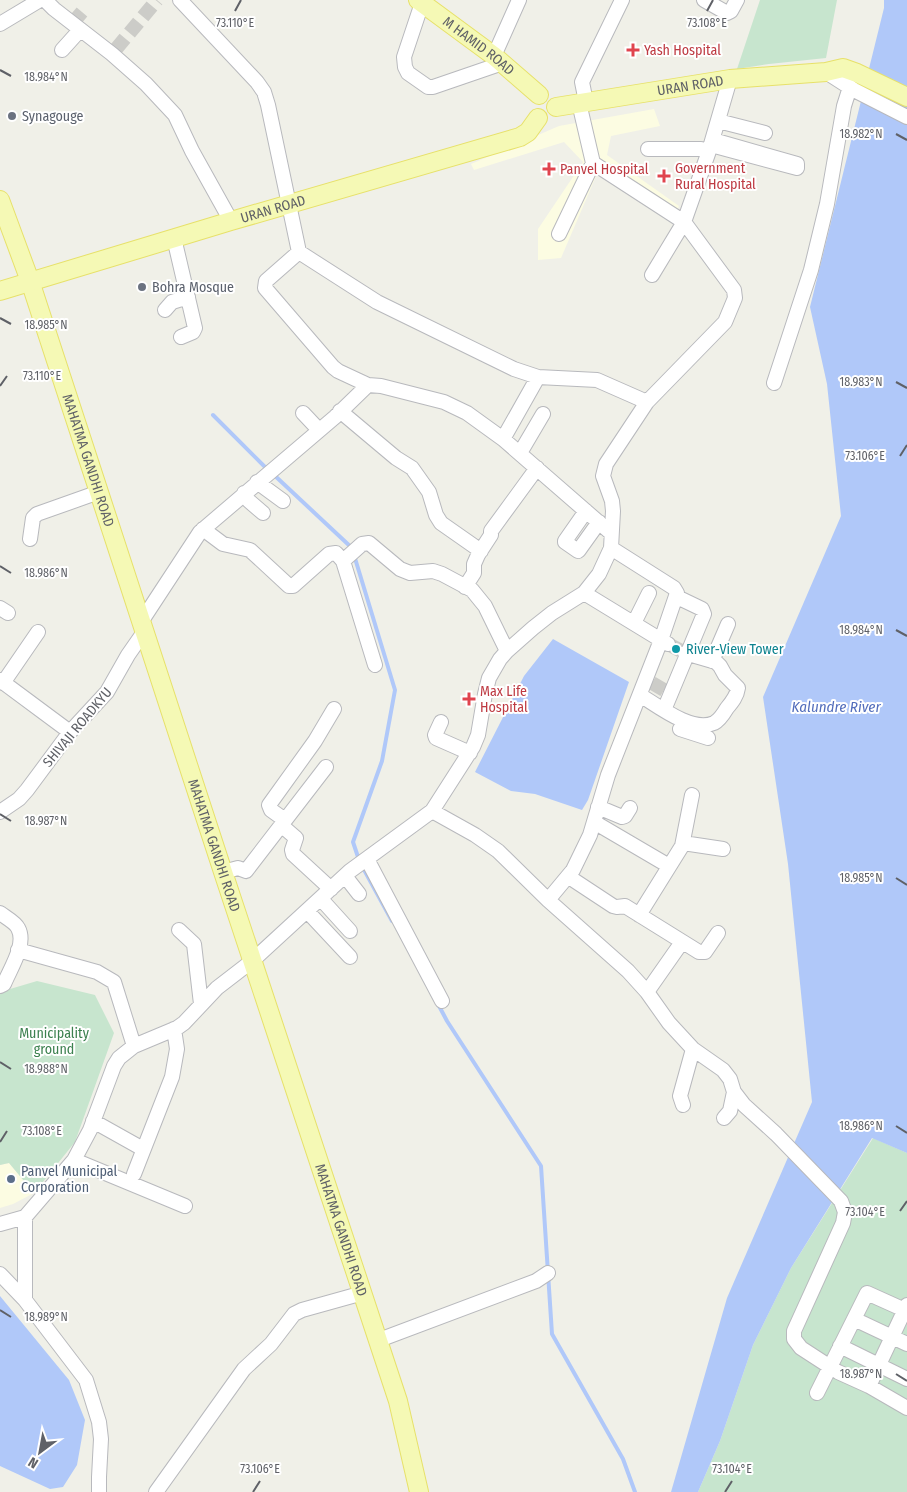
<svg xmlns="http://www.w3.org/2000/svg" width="907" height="1492" viewBox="0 0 907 1492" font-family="'Fira Sans Condensed',sans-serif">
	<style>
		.commercial { fill: #fcfce2 }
		.green { fill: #c7e5ce }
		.water { fill: #b0c8f9 }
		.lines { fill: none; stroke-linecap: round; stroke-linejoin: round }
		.stream { stroke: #b0c8f9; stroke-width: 4 }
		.minor-tunnel { stroke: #ccccc8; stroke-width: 14; stroke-dasharray: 14 7; stroke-linecap: butt }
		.minor-casing { stroke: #b8b9bd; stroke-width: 16 }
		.major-casing { stroke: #e7e16a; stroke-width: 20 }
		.minor { stroke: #fff; stroke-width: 14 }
		.major { stroke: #f5f9b5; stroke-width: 18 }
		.ticks { fill: none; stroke: #5f6167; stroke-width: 2 }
		.health-dot { fill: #e0444e; stroke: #fff; stroke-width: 2 }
		.worship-dot { fill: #6b7280; stroke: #fff; stroke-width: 2 }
		.culture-dot { fill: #0f9aa8; stroke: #fff; stroke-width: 2 }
		.service-dot { fill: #5c6f8a; stroke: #fff; stroke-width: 2 }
		.labels { text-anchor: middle; stroke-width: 4; stroke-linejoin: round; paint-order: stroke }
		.street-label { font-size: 14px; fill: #5f6167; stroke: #fff }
		.health-label { font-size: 14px; fill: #be3a42; stroke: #fff; text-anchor: start }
		.worship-label { font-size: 14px; fill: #5b616d; stroke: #fff; text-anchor: start }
		.culture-label { font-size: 14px; fill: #0d838f; stroke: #fff; text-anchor: start }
		.park-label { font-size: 14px; fill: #3c814f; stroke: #fff }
		.service-label { font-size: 14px; fill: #4e5e75; stroke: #fff; text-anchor: start }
		.water-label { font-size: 15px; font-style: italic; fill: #536ebc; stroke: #fff }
		.ticks-label { font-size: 12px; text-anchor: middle; fill: #5f6167; stroke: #fff; stroke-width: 4; stroke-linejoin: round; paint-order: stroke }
	</style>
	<rect width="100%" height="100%" fill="#f0f0e8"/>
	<path class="commercial" d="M654 109 660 126 611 136 607 155 679 206 672 223 597 174 561 258 538 260V229L583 162 564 142 474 170 471 164 559 126Z
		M9 1163 34 1193 13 1204 0 1208V1165Z"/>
	<path class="green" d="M760 0H837L826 58 769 64 737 69Z
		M37 981 95 995 114 1033 75 1142 34 1193 9 1163 0 1165V992Z
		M873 1138 907 1153V1492H698L720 1441 753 1345 791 1268Z"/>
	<path class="water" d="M884 0H907V1153L872 1138 791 1268 753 1345 720 1441 698 1492H671L727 1298 812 1102 788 864 763 697 841 516 827 384 810 307 884 8Z
		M553 639 629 682 588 800 582 810 535 794 511 791 475 772 524 676Z
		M0 1296 69 1380 85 1420 77 1465 63 1487 50 1489 0 1466Z"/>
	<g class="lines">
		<path class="stream" d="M213 415 268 470
			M273 474 352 548
			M354 555 395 690 382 761 353 842 359 860
			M362 866 392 921
			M438 1004 447 1021 541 1166 552 1334 623 1459 635 1492"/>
		<path class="minor-tunnel" d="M76 19 82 12
			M116 49 157 0
			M668 644 685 653
			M652 683 664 690"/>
		<defs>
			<path id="minor" d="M45 0 54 9 112 54 146 84 175 115 192 151 231 221
				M180 0 257 82 264 92 268 105 299 252 377 302 514 369 538 377 597 380 647 402
				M704 0 727 13 731 11 737 0
				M422 3 404 57 405 67 408 73 428 87H433L503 63
				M0 24 40 0
				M62 50 80 30
				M494 56 519 0
				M826 72 854 90 907 117
				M586 102 582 82 622 0
				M579 103 593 163 684 222 652 275
				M718 121 765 133
				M711 145 797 168V164L713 140
				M648 149H701L709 151
				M559 234 593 163
				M174 238 195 328 193 332 181 337
				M299 252 266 281 265 288 333 367 338 371 368 385 381 386 444 402 467 413 503 439 611 533
				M165 310 172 302 188 297
				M774 383 811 270 827 204 844 106 850 87
				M340 411 396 458 412 468 429 492 436 515 441 523 481 551
				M303 413 319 430
				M503 439 538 377
				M520 453 543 414
				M257 482 283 501
				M244 493 249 501 263 513
				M586 511 565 541V542L578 551 579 550 599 522
				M203 529 223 544 250 550 289 586H293L329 554 336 553 343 561 375 665
				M30 539 33 518 37 514 99 492
				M611 548 674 588 677 593 661 640 668 644
				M343 561 362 544 369 543 400 569 410 573 433 571 442 574 472 590 485 606 507 651
				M465 587 474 573V564L478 555 491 535V531L537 468
				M0 608 8 613
				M141 622 200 532 335 417 368 385
				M634 623 649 593
				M712 661 728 624
				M0 680 70 732
				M3 683 38 632
				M640 695C658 706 692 733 714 723 720 720 724 713 727 708 732 702 737 696 738 688L725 675 720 666 716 662 685 653
				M664 710 704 614 702 609 677 597
				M441 722 435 735 436 738 470 753
				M680 729 708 738
				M598 807 622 817 625 816 630 808
				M432 811 475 835 498 851 548 900 628 971 647 992 669 1023 693 1049 723 1070 730 1079 734 1092 744 1105 776 1134 841 1201 845 1212 843 1223 794 1331V1339L801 1348 838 1372 869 1386 907 1408
				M0 812 19 799 27 790 70 732 107 692 128 655 144 632
				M285 820 271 810 269 805 315 741 334 709
				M594 822 669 866
				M281 825 296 838 292 850 293 854 331 889
				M683 843 723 849
				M367 859 442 1001
				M223 872 238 868 246 871 326 767
				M345 876 359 894
				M569 877 613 906 617 907 625 906 699 952H705L718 933
				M321 899 350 931
				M548 900 573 870 590 835 608 775 661 640 584 593
				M307 911 350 957
				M0 913C5 917 15 922 18 928 27 944 10 969 4 984L0 986
				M639 915 682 846 692 795
				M179 930 194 944 201 1004
				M18 950 97 972 114 982 134 1046
				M647 992 682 942
				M683 1105 680 1096 693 1049
				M724 1118 730 1111 734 1092
				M93 1121 143 1149
				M74 1160 185 1206
				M134 1174 172 1077 177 1049 174 1029
				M25 1217V1300
				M0 1224 25 1217 74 1160 90 1130 114 1066 119 1058 134 1046 177 1028 184 1023 217 988 252 961 350 871 432 811 473 747 478 735 485 694 489 678 500 659 507 651 533 628 552 613 584 593 599 574 611 548 613 511 612 501 603 476 606 464 647 402 725 322 735 298 734 290 684 222 709 151 730 79
				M0 1274 25 1300 86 1380 99 1422 101 1439 99 1477V1492
				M854 1319 907 1344
				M379 1340 536 1281 548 1273
				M840 1346 907 1379
				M869 1386 907 1305
				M817 1393 867 1293 907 1311
				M156 1492 244 1369 271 1344 294 1314 302 1310 363 1293"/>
			<g id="major">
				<path id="s1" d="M418 0 494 56 539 95"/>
				<path id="s2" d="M556 107 730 79 826 72 843 68 857 73 907 97"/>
				<path id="s3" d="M0 200 30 281 223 872 398 1401 419 1492"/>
				<path id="s4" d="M0 291 231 221 520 137 528 132 538 118"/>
			</g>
		</defs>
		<use href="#minor" class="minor-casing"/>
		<use href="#major" class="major-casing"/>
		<use href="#minor" class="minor"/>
		<use href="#major" class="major"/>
	</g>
	<path class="ticks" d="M235 11 241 0M707 11 713 0M0 70 11 76M896 134 907 140M0 318 11 324M896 382 907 388M0 386 7 376M900 456 907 445M0 566 11 573M896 630 907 636M0 814 11 821M896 878 907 885M0 1062 11 1069M896 1126 907 1133M0 1142 7 1131M900 1211 907 1201M0 1310 11 1317M896 1374 907 1381M253 1492 260 1481M725 1492 732 1481"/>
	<g class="health-dot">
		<path d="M630.5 42.5h5v5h5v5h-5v5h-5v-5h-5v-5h5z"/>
		<path d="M546.5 161.5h5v5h5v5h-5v5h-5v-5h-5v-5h5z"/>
		<path d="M661.5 168.5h5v5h5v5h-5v5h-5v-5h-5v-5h5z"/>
		<path d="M466.5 691.5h5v5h5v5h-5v5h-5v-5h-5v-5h5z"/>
	</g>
	<g class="worship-dot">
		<circle cx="12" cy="116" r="5"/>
		<circle cx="142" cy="287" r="5"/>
	</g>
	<circle class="culture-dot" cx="676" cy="649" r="5"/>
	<circle class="service-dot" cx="11" cy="1179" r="5"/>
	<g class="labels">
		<g class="street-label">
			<text dy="5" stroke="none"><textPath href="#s1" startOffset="76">M HAMID ROAD</textPath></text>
			<text dy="5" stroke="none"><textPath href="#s2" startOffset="136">URAN ROAD</textPath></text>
			<text dy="5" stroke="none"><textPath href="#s4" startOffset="285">URAN ROAD</textPath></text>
			<text dy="5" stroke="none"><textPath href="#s3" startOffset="275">MAHATMA GANDHI ROAD</textPath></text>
			<text transform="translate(77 727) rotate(-50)" y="5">SHIVAJI ROADKYU</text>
			<text dy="5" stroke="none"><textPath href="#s3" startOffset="680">MAHATMA GANDHI ROAD</textPath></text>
			<text dy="5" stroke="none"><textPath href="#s3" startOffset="1085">MAHATMA GANDHI ROAD</textPath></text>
		</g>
		<g class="health-label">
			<text x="644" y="55">Yash Hospital</text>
			<text x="675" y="173">Government<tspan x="675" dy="16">Rural Hospital</tspan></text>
			<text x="560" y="174">Panvel Hospital</text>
			<text x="480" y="696">Max Life<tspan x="480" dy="16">Hospital</tspan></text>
		</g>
		<g class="worship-label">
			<text x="22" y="121">Synagouge</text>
			<text x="152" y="292">Bohra Mosque</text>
		</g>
		<g class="culture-label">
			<text x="686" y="654">River-View Tower</text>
		</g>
		<g class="park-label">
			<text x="54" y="1038">Municipality<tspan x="54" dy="16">ground</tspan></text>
		</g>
		<g class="service-label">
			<text x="21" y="1176">Panvel Municipal<tspan x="21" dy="16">Corporation</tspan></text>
		</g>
		<g class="water-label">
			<text x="836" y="712">Kalundre River</text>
		</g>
	</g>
	<g class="ticks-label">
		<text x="235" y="27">73.110°E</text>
		<text x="707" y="27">73.108°E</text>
		<text x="46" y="81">18.984°N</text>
		<text x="861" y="138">18.982°N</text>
		<text x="46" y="329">18.985°N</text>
		<text x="42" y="380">73.110°E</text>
		<text x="861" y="386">18.983°N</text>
		<text x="865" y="460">73.106°E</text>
		<text x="46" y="577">18.986°N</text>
		<text x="861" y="634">18.984°N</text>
		<text x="46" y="825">18.987°N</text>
		<text x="861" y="882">18.985°N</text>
		<text x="46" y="1073">18.988°N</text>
		<text x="861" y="1130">18.986°N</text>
		<text x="42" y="1135">73.108°E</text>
		<text x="865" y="1216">73.104°E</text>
		<text x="46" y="1321">18.989°N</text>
		<text x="861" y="1378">18.987°N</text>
		<text x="260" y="1473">73.106°E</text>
		<text x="732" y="1473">73.104°E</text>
	</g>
	<g transform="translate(40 1452) rotate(212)" stroke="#ffffff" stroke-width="4" paint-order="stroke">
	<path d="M0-4L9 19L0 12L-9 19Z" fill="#5f6167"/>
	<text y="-8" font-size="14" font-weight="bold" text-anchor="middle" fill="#5f6167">N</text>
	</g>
</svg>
